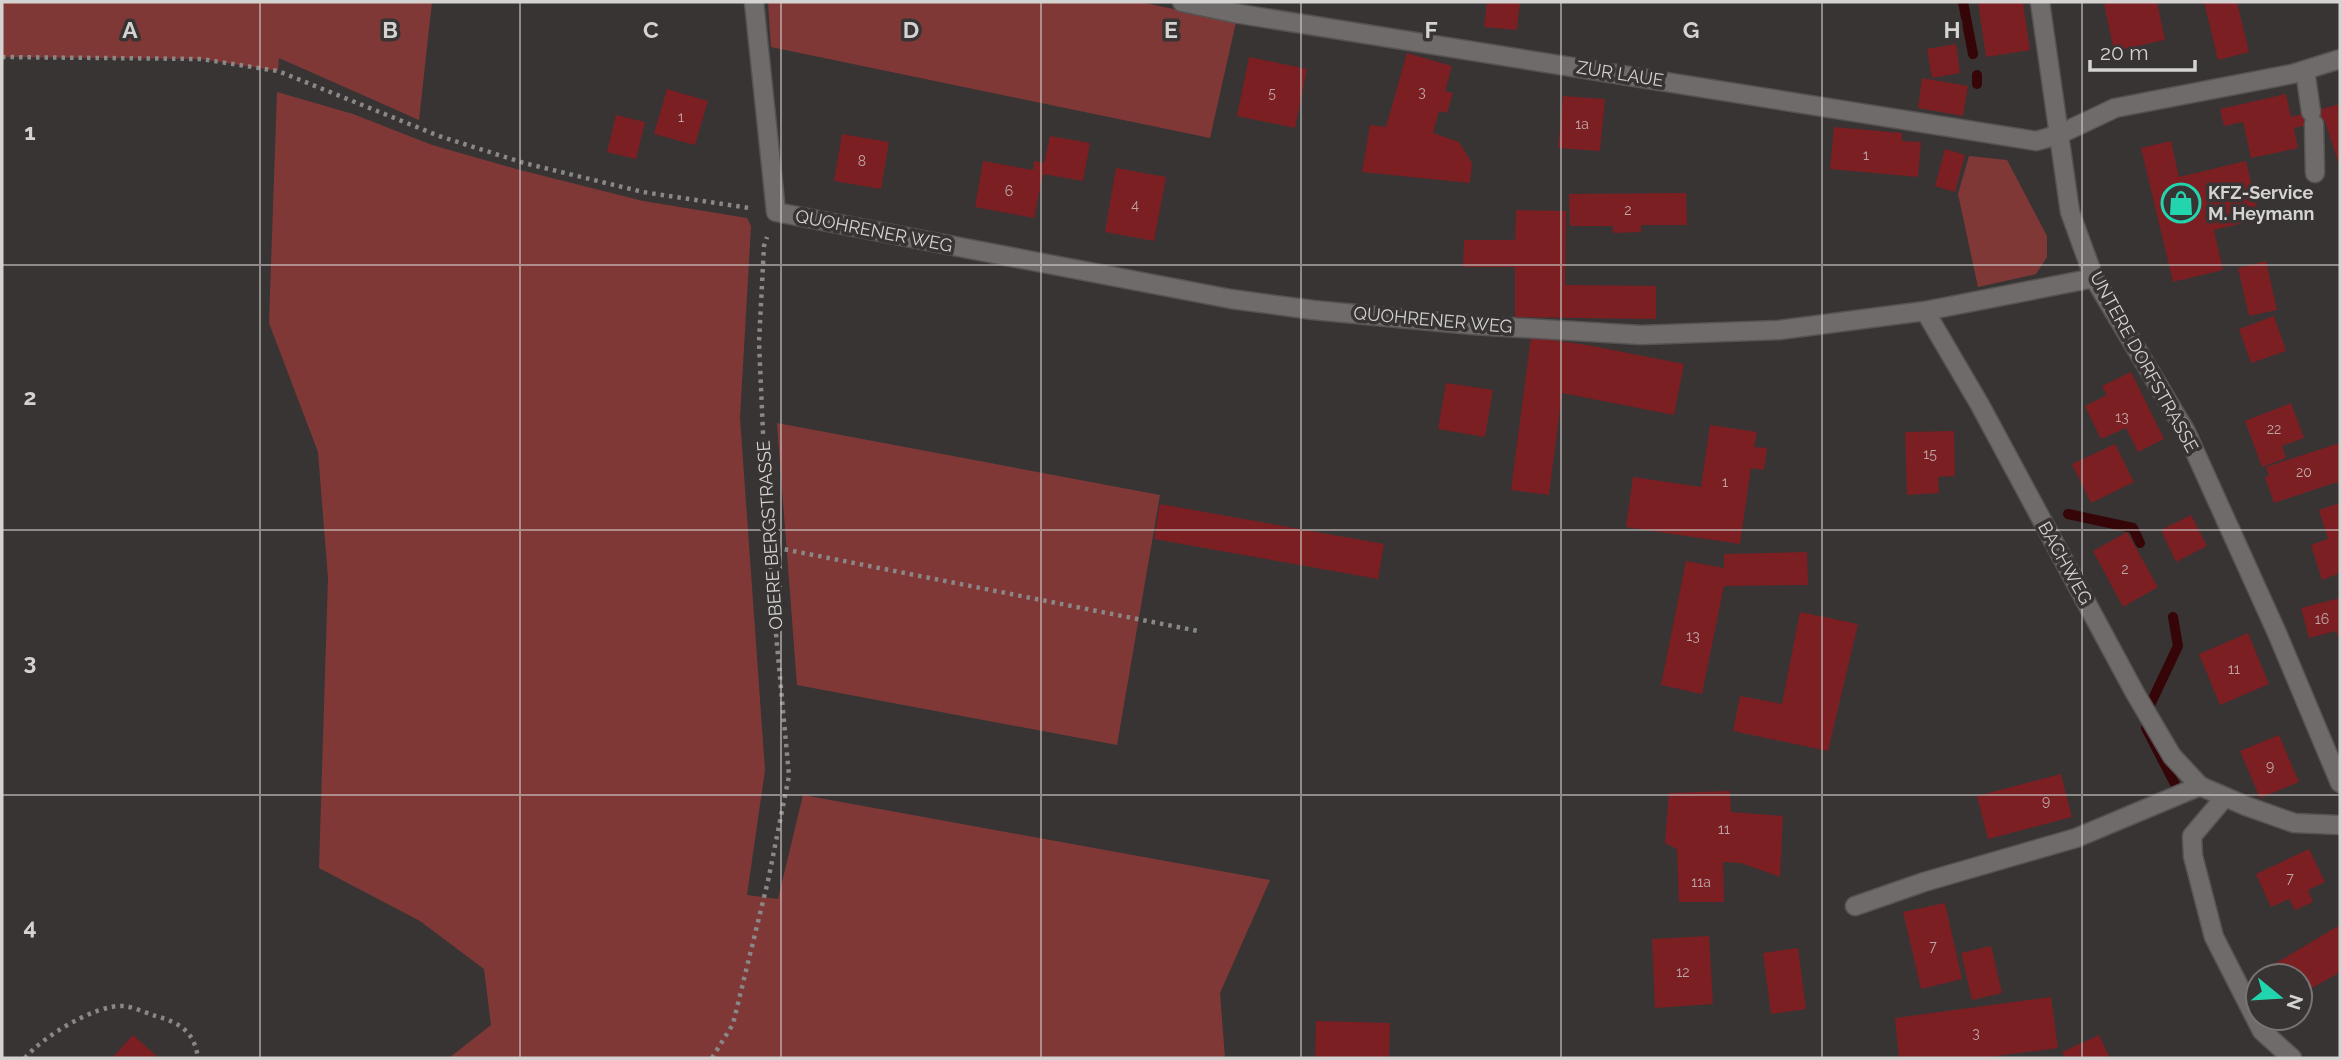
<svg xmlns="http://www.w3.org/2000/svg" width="2342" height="1060" viewBox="0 0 2342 1060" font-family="Raleway,sans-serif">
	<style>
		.green { fill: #803836 }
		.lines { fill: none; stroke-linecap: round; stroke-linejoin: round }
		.stream { stroke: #350507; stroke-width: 10 }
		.building { fill: #7b1f23 }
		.minor-casing { stroke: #565353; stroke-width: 21 }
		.path { stroke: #8a8787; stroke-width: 4.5; stroke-dasharray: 3.5 5; stroke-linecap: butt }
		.minor { stroke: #706b6b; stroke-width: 18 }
		.grid { fill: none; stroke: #d5d3d2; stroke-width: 2; stroke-opacity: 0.55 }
		.labels { text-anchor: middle; stroke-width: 7; stroke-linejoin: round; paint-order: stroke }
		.number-label { font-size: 14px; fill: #bea6a6 }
		.street-label { font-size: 18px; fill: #d5d3d2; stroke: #383434 }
		.poi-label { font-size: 18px; font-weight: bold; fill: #d5d3d2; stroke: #383434; text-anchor: start }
		.grid-label { font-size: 23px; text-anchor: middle; font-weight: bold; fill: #d5d3d2; stroke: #383434; stroke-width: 7; stroke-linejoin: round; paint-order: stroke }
	</style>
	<rect width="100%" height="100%" fill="#383434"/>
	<path class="green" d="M2 2H432L419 120 279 58 278 71 201 59 2 57Z
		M768 2H1140L1236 22 1210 138 771 47Z
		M277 92 353 114 432 145 520 170 643 201 747 218 751 226 740 418 765 770 747 895 778 899 803 795 1270 880 1220 993 1225 1058H449L491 1025 484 969 420 921 319 868 328 578 318 452 269 323Z
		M1969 156 2007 160 2047 236V257L2036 274 1978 287 1958 194Z
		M777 423 1160 495 1117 745 797 685Z"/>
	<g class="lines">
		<path class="stream" d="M1963 2 1973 54
			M1977 75V84
			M2068 514 2133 528 2140 543
			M2150 705 2178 646 2173 617
			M2146 728 2175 784"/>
	</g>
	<path class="building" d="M1487 2H1520L1517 30 1484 27Z
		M1978 2H2023L2030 50 1986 57Z
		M2115 2H2157L2165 40 2114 51 2104 4Z
		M2204 2H2237L2249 52 2218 60Z
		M1956 44 1960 73 1932 78 1927 49Z
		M1407 53 1452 66 1445 91 1453 93 1447 113 1439 111 1433 133 1459 142 1472 163 1470 183 1362 172 1370 125 1386 127Z
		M1249 57 1307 69 1295 128 1237 116Z
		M1922 78 1968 86 1963 116 1918 108Z
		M667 89 708 101 695 145 654 134Z
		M2286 94 2291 117 2340 104V168L2325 121 2294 128 2298 148 2251 158 2243 122 2224 126 2220 109Z
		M1563 96 1605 99 1600 151 1558 148Z
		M616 115 645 122 636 159 607 152Z
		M1834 127 1902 133V141L1921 142 1918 177 1830 169Z
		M842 134 889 142 881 189 834 181Z
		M1050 136 1090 143 1083 181 1043 174 1034 218 975 207 983 161 1033 170 1034 161 1044 163Z
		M2171 141 2179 177 2246 161 2260 219 2214 230 2223 270 2173 282 2141 148Z
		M1945 149 1965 155 1955 192 1935 186Z
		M1116 168 1166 177 1154 241 1105 232Z
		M1686 193 1687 225H1641V232L1613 233V226H1570L1569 194Z
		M1516 210 1566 211 1565 285 1656 286V319L1515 317V267H1463L1464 240H1515Z
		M2266 261 2277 310 2249 316 2238 268Z
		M2274 316 2286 351 2251 363 2239 329Z
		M1531 337 1587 345 1684 364 1674 415 1562 393 1549 495 1511 490Z
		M2131 372 2164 439 2138 452 2126 428 2101 439 2085 406 2107 395 2102 386Z
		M1446 383 1493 390 1485 437 1438 429Z
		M2291 403 2304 438 2282 446 2286 458 2262 467 2245 421Z
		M1710 425 1757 432 1754 447 1767 448 1764 470 1751 468 1740 544 1626 527 1633 477 1701 487Z
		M1954 431 1955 476 1938 477 1939 493 1907 495 1905 432Z
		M2340 443V489L2337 482 2274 503 2265 477 2269 476 2266 467Z
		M2115 444 2134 482 2091 503 2072 464Z
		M2340 503V573L2322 580 2311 545 2328 539 2319 510Z
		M1160 504 1384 544 1378 579 1154 539Z
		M2191 515 2207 546 2176 562 2161 530Z
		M2127 532 2158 587 2123 607 2093 551Z
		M1807 552 1808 585 1724 586 1702 694 1661 685 1686 561 1724 568V554Z
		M2340 598V642L2336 631 2309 638 2301 608Z
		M1800 612 1858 624 1828 751 1733 731 1740 696 1782 704Z
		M2248 633 2269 684 2220 705 2199 654Z
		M2279 735 2299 782 2260 798 2240 751Z
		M2061 774 2072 817 1988 839 1977 796Z
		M1730 791 1731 812 1783 816 1780 877 1741 863 1723 862 1724 902H1679L1677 849 1665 843 1669 793Z
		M2309 849 2325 882 2308 890 2313 902 2295 910 2289 899 2271 907 2256 874Z
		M1945 903 1962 979 1921 989 1903 912Z
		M2340 925V972L2300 995V976H2283L2276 963Z
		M1709 936 1713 1004 1655 1008 1652 939Z
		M1991 946 2002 993 1972 1000 1961 953Z
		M1798 948 1806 1009 1771 1014 1763 953Z
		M2051 997 2058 1048 1981 1058H1899L1895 1018Z
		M1316 1021 1390 1023 1389 1058H1315Z
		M133 1035 159 1058H112Z
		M2099 1035 2110 1058H2065L2062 1052Z"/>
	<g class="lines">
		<defs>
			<path id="minor" d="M754 2 776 212 1231 299 1313 310 1473 325 1641 335 1779 330 1925 311 2094 278
				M1182 2 1234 13 2036 141 2058 135 2115 108 2292 74 2340 59
				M2040 2 2070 212 2094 278 2186 432 2277 633 2340 783
				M2305 70 2311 112
				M2314 124 2315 173
				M1925 311 1980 405 2135 693 2172 756 2200 786 2246 806 2294 823 2340 825
				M2225 797 2192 836 2193 856 2214 937 2262 1031 2292 1058
				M1855 906 1924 882 2076 838 2200 786"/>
		</defs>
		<use href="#minor" class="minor-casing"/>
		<path class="path" d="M2 57 201 59 278 71 439 136 524 163 643 192 749 208
			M768 546 1198 631
			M25 1058C42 1037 96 1004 124 1006 134 1007 146 1013 156 1016 180 1023 194 1031 198 1058
			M712 1058 733 1024 768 881 789 776 768 546 759 342 764 246 767 237"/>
		<use href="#minor" class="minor"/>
	</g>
	<path class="grid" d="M260 2V1058M520 2V1058M781 2V1058M1041 2V1058M1301 2V1058M1561 2V1058M1822 2V1058M2082 2V1058M2 265H2340M2 530H2340M2 795H2340"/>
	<defs>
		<symbol id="shop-ring" viewBox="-11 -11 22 22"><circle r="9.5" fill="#383434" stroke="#22d5af" stroke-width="1.5"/><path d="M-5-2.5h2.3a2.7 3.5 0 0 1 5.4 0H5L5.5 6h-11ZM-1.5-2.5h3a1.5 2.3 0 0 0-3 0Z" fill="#22d5af"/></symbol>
	</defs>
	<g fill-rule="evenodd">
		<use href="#shop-ring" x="2159" y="181" width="44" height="44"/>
	</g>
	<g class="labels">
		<g class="number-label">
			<text x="1422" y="97">3</text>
			<text x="1272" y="98">5</text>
			<text x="681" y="122">1</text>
			<text x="1582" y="129">1a</text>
			<text x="1866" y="160">1</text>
			<text x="862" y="166">8</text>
			<text x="1009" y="196">6</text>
			<text x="1135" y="210">4</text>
			<text x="1628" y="215">2</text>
			<text x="2122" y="422">13</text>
			<text x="2274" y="434">22</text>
			<text x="1930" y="459">15</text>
			<text x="2304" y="477">20</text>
			<text x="1725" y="487">1</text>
			<text x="2125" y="574">2</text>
			<text x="2322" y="624">16</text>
			<text x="1693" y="641">13</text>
			<text x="2234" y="674">11</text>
			<text x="2270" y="771">9</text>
			<text x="2046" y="806">9</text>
			<text x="1724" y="834">11</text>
			<text x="2290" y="883">7</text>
			<text x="1701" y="887">11a</text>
			<text x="1933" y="951">7</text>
			<text x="1683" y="977">12</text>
			<text x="1976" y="1038">3</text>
		</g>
		<g class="street-label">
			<text transform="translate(1620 74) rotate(9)" y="6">ZUR LAUE</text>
			<text transform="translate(874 231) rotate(11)" y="6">QUOHRENER WEG</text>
			<text transform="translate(1433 320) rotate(5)" y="6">QUOHRENER WEG</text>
			<text transform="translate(2144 362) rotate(61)" y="6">UNTERE DORFSTRASSE</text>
			<text transform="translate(770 535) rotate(-94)" y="6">OBERE BERGSTRASSE</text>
			<text transform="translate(2065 563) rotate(61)" y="6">BACHWEG</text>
		</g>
		<g class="poi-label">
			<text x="2208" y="199">KFZ-Service<tspan x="2208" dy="21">M. Heymann</tspan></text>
		</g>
	</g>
	<g class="grid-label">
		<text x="130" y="38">A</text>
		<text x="390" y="38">B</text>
		<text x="651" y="38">C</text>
		<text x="911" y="38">D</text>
		<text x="1171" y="38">E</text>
		<text x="1431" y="38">F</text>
		<text x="1691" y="38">G</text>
		<text x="1952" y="38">H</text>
		<text x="30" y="140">1</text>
		<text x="30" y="405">2</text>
		<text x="30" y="670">3</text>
		<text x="30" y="935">4</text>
	</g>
	<rect width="2342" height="1060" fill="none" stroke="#d5d3d2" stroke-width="7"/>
	<g transform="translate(2279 997) rotate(108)"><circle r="33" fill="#383434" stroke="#777473" stroke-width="2"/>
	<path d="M0-5L12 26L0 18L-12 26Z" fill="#22d5af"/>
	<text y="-10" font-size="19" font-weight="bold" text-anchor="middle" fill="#d5d3d2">N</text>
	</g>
	<path d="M2090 60v10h105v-10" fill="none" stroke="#d5d3d2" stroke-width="3.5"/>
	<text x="2100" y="60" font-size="21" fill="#d5d3d2" stroke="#383434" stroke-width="5" paint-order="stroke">20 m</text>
</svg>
